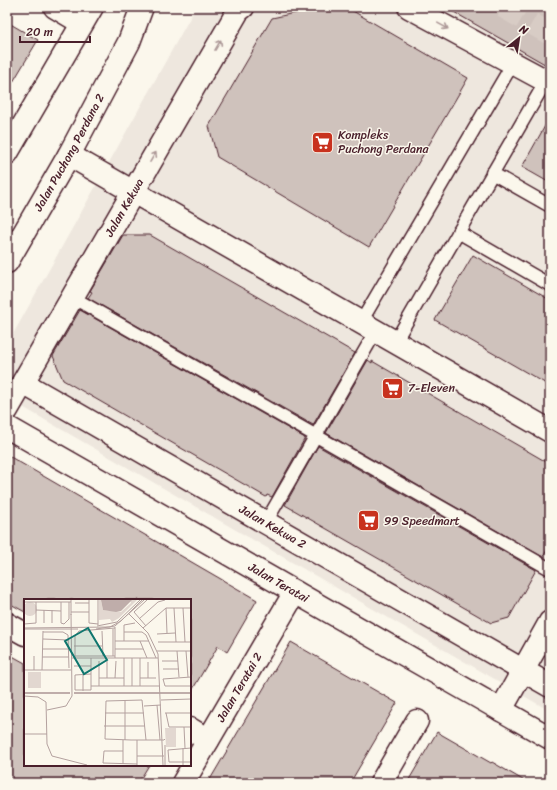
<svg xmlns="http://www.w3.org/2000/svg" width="557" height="790" viewBox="0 0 557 790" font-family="Sriracha,sans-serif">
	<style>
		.built { fill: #eee7de }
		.building { fill: #cfc2bc; stroke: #4a1f2b }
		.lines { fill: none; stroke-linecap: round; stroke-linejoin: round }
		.secondary-tunnel { stroke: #d8ccc5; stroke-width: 22; stroke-dasharray: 22 11; stroke-linecap: butt }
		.lane-casing { stroke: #4a1f2b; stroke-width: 15 }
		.street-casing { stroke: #4a1f2b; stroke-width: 25 }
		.secondary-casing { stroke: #4a1f2b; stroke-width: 25 }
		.lane { stroke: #fbf7ec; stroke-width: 12 }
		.street { stroke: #fbf7ec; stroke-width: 22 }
		.secondary { stroke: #fbf7ec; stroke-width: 22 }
		.oneway { stroke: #ab9695 }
		.labels { text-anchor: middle; stroke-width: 3; stroke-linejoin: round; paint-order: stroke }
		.poi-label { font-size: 12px; fill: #4a1f2b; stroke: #fbf7ec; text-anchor: start }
		.street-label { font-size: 12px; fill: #4a1f2b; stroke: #fbf7ec }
		.inset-river { fill: none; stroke: #bfadaa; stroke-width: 2 }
		.inset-road { fill: none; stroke: #b4a19f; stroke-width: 1 }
		.view { fill: #0f766e; fill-opacity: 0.15; stroke: #0f766e; stroke-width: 2 }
		.inset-edge { fill: none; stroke: #4a1f2b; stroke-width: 2 }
	</style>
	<rect width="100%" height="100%" fill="#fbf7ec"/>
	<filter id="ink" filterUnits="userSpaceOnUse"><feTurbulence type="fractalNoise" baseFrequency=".025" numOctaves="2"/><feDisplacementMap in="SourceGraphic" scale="8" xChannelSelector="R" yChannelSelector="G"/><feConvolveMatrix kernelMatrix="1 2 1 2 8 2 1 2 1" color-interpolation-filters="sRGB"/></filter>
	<g filter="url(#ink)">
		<path class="built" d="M196 7H458L550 61V711L7 398V345Z"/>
		<path class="building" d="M322 7H346L468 78 369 247 217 157 209 126 272 18Z
			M445 7H550V67Z
			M7 22 38 40 7 92Z
			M550 117V183L522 167Z
			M123 235H150L355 353 313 425 88 298 92 292 90 291Z
			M473 255 550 300V386L435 320Z
			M80 310 305 438 272 497 267 495 266 497 63 380 53 356Z
			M368 360 372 363V361L550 464V545L543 557 326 433Z
			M318 446 536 570 509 618 491 623 285 505Z
			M7 455 257 600 227 652 218 646 190 694V600H25V612L7 602Z
			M291 642 397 703 350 783H208Z
			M7 653 25 663V765H149L138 783H7Z
			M437 732 491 763 492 762 528 783H407Z"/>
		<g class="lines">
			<path class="secondary-tunnel" d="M503 7 550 34"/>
			<defs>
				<path id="lane" d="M492 173 550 206
					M458 232 550 285
					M72 297 550 569
					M361 322 513 63
					M395 342 546 81
					M266 522 376 331"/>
				<g id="street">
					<path d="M55 7 82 23"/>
					<path d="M409 7 550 83"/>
					<path d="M7 153 92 7"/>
					<path d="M69 155 550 431"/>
					<path id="s1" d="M23 383 550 686"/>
					<path id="s2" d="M7 410 238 11 243 7"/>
					<path id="s3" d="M7 427 550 738"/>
					<path d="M7 624 25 634"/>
					<path d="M501 710 550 622"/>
					<path d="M190 729 208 740"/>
					<path id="s4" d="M183 783 295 592"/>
					<path d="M381 783 417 721"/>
				</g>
				<g id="secondary">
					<path id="s5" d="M7 262 69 155 129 42 142 7"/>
				</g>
			</defs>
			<use href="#lane" class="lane-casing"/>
			<use href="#street" class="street-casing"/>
			<use href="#secondary" class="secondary-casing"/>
			<use href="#lane" class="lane"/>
			<use href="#street" class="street"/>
			<use href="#secondary" class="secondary"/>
		</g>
		<defs><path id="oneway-shaft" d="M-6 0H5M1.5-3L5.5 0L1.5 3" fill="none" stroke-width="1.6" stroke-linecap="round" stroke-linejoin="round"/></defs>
		<g class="oneway">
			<use href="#oneway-shaft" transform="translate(443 26) rotate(29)"/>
			<use href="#oneway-shaft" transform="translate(218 45) rotate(-60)"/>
			<use href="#oneway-shaft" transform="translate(153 157) rotate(-60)"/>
		</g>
	</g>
	<defs>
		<symbol id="supermarket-square" viewBox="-11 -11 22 22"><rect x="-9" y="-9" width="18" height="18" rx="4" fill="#c8321e" stroke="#fbf7ec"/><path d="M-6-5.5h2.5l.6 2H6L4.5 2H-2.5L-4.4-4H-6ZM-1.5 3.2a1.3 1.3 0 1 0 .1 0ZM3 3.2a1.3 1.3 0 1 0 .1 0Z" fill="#fff"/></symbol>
	</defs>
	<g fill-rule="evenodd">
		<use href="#supermarket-square" x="310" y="130" width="25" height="25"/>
		<use href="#supermarket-square" x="380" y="376" width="25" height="25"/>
		<use href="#supermarket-square" x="356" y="508" width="25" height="25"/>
	</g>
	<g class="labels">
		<g class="poi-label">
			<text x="338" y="139">Kompleks<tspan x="338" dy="14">Puchong Perdana</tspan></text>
			<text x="408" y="392">7-Eleven</text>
			<text x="384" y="525">99 Speedmart</text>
		</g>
		<g class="street-label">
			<text dy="4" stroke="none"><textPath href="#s5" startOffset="126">Jalan Puchong Perdana 2</textPath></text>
			<text dy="4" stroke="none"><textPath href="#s2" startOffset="234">Jalan Kekwa</textPath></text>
			<text dy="4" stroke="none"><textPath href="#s1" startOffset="288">Jalan Kekwa 2</textPath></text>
			<text dy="4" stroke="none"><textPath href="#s3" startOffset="313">Jalan Teratai</textPath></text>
			<text dy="4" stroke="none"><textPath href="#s4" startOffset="111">Jalan Teratai 2</textPath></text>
		</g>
	</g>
	<g transform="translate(24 599)">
		<rect width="167" height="167" fill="#fbf7ec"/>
		<path d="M75 1H77L79 11 97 13 107 4 106 1H113L95 19 88 23 86 20 75 21ZM-1 10a7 7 0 1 1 14 0a7 7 0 1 1-14 0ZM4 73H17V89H4ZM141 129H152V148H142Z" fill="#e2d7d0"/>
		<path d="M77 1H108L97 12 92 13 79 11Z" fill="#bfadaa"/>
		<path class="inset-river" d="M0 94H46M50 94H167"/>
		<path class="inset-road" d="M47 1V16M65 1V24L74 25M0 3H47M37 3V24L40 25 45 20V3M51 4H65M142 9 143 34M150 9 152 43M159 9 161 43M12 11 37 12M20 11V24M28 11V24M47 13H65M104 14 124 34 134 55 139 166M115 20 134 3 141 1M0 25 12 24V3M74 26V1M73 27 93 23 116 1M122 27 110 13 123 1M91 28V59M0 29 86 28 97 22 118 1M119 29 142 9H167M0 30H54M72 30 91 27 120 1M89 30V57M78 32 79 57M19 33H39L44 36 45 69M100 33H118L122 36 132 59M133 35 151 34M19 40 45 41M91 42H125M100 42V26L111 24M116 42 123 59M134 43H167M50 47H78M19 50H45M91 50H119M133 52H167M153 52 155 78M162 52 164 78M51 57H91M18 58H45M47 59H134M51 59V37L55 32 91 29M116 59V87M138 62H154M124 63V79M50 67H67M139 70H155M0 71H47M10 71V57M18 71 19 32M59 75V92M67 75 51 76V91H67V59M167 78 139 80 141 87H167M75 79H100M83 79V62M91 79 92 62M116 79H132M67 87H136M75 87V62M100 87V59M108 87V59M0 97 14 98 22 103 23 145 28 157 63 166M137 101 167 100M133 106 136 141M120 107 137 106M23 111 42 107 48 97 47 15M81 114H120M141 114H167M142 114 145 128H167M80 127H121M160 128 161 149M0 135H23M99 141V165M101 141V101M122 141 118 101 82 102 81 140 107 141H140L141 140M159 149V166M167 149 144 151 145 163H167M99 152H80L79 164 113 165M113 157H140M113 166V141M141 166V146"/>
		<path class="view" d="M64 29 83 61 60 75 41 42Z"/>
		<rect width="167" height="167" class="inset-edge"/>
	</g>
	<rect width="557" height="790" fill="none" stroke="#fbf7ec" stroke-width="24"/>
	<rect x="12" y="12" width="533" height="766" fill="none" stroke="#4a1f2b" stroke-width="1.5" filter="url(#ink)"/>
	<g transform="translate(519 38) rotate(30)" stroke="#fbf7ec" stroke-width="3" paint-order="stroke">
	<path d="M0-3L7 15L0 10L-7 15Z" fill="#4a1f2b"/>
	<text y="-6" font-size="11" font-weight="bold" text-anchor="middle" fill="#4a1f2b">N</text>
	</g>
	<path d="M20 36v6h70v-6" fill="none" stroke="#4a1f2b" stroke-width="2"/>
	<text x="26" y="36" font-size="12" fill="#4a1f2b" stroke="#fbf7ec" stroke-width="3" paint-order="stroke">20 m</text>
</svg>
